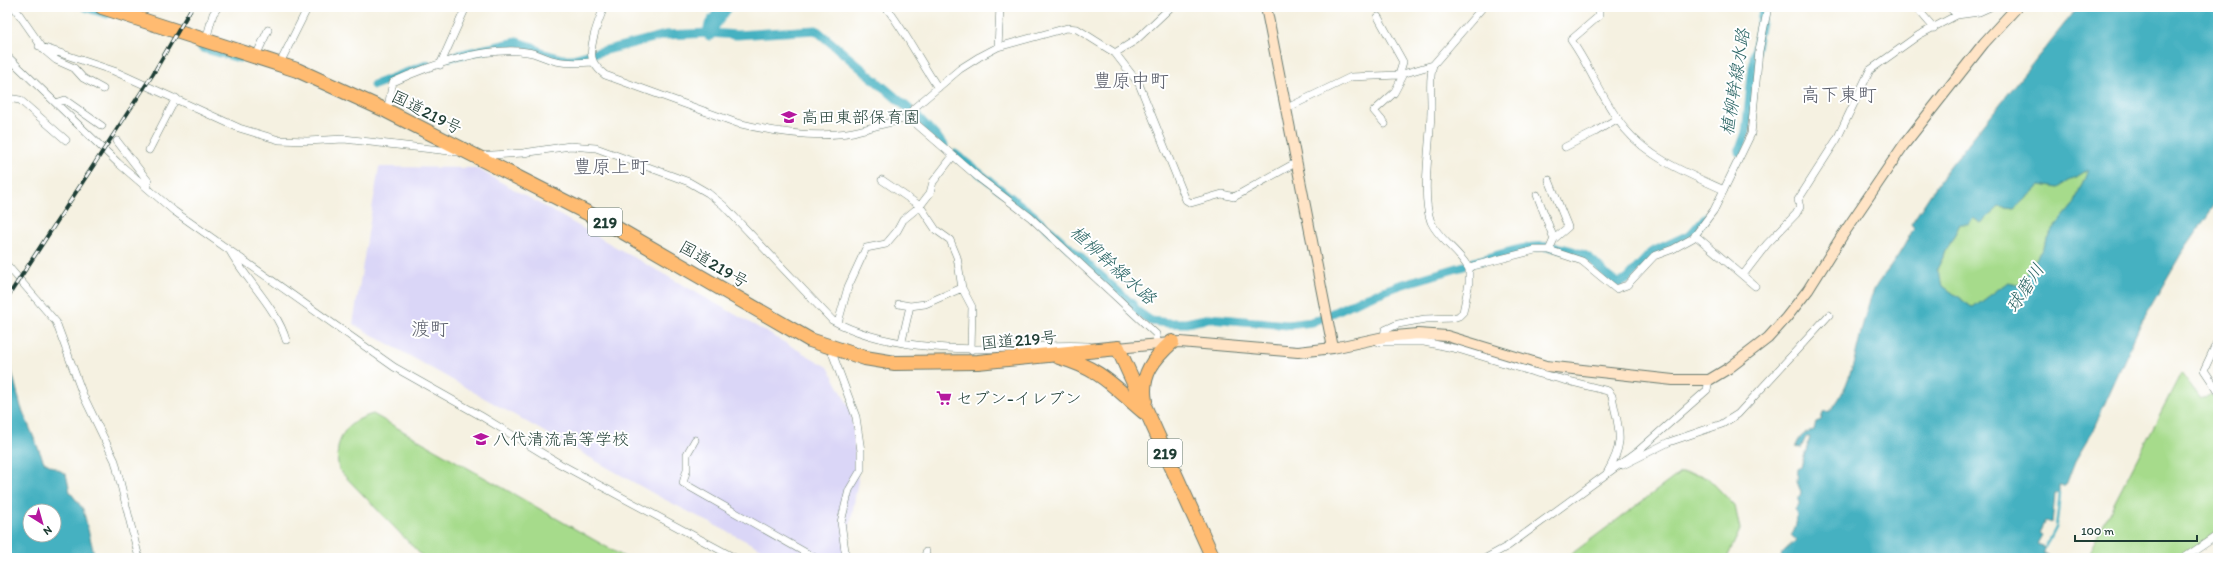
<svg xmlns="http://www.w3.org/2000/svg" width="2225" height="565" viewBox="0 0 2225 565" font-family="Itim,'Klee One',sans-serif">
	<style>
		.built { fill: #dad6f7 }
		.green { fill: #a6db8b; stroke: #628c60 }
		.water { fill: #44b1c1; stroke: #32777a; fill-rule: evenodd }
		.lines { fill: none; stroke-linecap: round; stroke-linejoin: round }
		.stream { stroke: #44b1c1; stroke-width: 2.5 }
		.canal { stroke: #44b1c1; stroke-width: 9 }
		.river { stroke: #44b1c1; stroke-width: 15 }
		.street-casing { stroke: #6a7c71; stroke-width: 8 }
		.secondary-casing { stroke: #6a7c71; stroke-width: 12 }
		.highway-casing { stroke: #6a7c71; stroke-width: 16 }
		.street { stroke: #fff; stroke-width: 7 }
		.secondary { stroke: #ffe4c6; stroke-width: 10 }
		.highway { stroke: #ffbb71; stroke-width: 14 }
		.rail-casing { stroke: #1f3d34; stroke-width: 4 }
		.rail { stroke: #fff; stroke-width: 2.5; stroke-dasharray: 8; stroke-linecap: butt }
		.labels { text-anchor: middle; stroke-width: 4; stroke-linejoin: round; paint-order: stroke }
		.shield { fill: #fff; stroke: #627771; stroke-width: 1 }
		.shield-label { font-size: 16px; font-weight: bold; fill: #1f3d34 }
		.street-label { font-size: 17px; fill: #1f3d34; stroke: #fff }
		.poi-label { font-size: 17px; fill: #1f3d34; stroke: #fff; text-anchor: start }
		.water-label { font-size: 18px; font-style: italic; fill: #2c6665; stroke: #fff }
		.quarter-label { font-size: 19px; fill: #5b5f6b; stroke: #fff }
	</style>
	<rect width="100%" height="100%" fill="#fff"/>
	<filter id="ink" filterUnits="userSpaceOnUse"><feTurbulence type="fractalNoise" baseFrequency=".025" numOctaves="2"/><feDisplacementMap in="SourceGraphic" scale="8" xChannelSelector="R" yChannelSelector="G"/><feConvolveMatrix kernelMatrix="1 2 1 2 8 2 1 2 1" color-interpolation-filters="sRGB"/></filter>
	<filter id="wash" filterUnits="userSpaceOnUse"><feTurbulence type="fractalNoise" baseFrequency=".012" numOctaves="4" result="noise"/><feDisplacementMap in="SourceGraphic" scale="16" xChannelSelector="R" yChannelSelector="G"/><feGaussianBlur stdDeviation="0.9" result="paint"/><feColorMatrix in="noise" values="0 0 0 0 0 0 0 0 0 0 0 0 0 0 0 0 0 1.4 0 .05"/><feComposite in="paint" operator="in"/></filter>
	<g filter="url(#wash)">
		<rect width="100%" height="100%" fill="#f5f1e1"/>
		<path class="built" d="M379 167 476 168 828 367 851 410 858 481 844 558H779L658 496 353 324Z"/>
		<path class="green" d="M2089 168 2074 204 2054 228 2022 285 2008 282 1973 308 1943 286 1937 269 1960 224 1973 218 1981 223 1999 207 2014 209 2040 185 2058 188Z
			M2181 373 2201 400 2211 394 2218 402V531L2179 558H2086Z
			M373 414 626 558H424L339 470C333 441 344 422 373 414Z
			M1680 473H1693L1707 477 1735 506 1740 530 1727 558H1566Z"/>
		<path class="water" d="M2078 7H2218V200L2181 254 2141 323 2091 434 2075 461 2066 485H2060V493L2055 494 2052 523 2045 521 2039 533 2042 535 2037 544 2046 547 2043 553 2049 555 2047 558H1781L1782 553 1796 540 1791 535C1797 529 1798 515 1795 508L1799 505V498L1801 492 1797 482 1798 469 1801 467 1810 437H1806L1801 448 1796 446C1800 436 1803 433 1814 431L1816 422 1821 420 1823 412 1830 411C1858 379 1857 328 1874 290 1878 281 1887 272 1893 263 1901 252 1907 240 1914 228L1911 224 1946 171ZM2088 169 2074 204 2054 228 2022 285 2008 282 1973 308 1943 286 1937 269 1960 224H1968L1973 218 1981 223 1999 207 2014 209 2040 185 2058 188Z
			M7 363 11 368 21 407 44 462 66 474 70 492 83 509 95 558H7ZM30 511H54V535H30Z"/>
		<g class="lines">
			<path class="stream" d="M2046 547 2056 528 2060 493"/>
			<path class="canal" d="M85 7 107 14
				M202 48 239 58
				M450 57 517 42 533 47 541 53 562 59H572L665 35 710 33 737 35 816 30 909 109
				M374 85 427 65
				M917 116 944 145
				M1739 152 1746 132 1754 57 1764 7
				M955 154 1033 215 1133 305 1138 312 1151 321 1169 323H1186L1210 318 1288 325 1313 322 1360 300 1400 285 1464 266
				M1474 262C1507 253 1534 240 1569 250 1575 252 1584 254 1589 258 1600 265 1606 280 1619 283L1626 280 1652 252 1691 234 1705 218"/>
			<path class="river" d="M710 33 712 25 725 7"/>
		</g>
	</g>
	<g filter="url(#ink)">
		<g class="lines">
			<defs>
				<path id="street" d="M14 7 44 50 56 60 74 68 83 78 103 89
					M604 7C599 20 586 50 594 63 597 68 601 72 605 75L737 123C774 132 816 139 853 132 871 128 889 122 907 118L914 122 979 178 1030 217 1156 334 1157 342
					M886 7C906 33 920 61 938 88
					M1599 7V16L1571 40C1591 68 1604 104 1625 129 1650 159 1689 174 1724 190
					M1916 7 1934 28
					M1949 7 1957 15
					M1378 17 1403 62 1399 75
					M206 40 213 14 218 7
					M39 46 114 71 239 128 279 140 307 141 344 139 458 152
					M998 47 1000 7
					M1115 53 1136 40 1171 7
					M7 56 118 163 174 211 394 367 481 416 560 464 735 558
					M255 58 268 30
					M279 65 308 7
					M440 65 466 7
					M7 98 20 100 66 140
					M56 103 65 100 102 126
					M1287 108 1351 77 1399 75 1433 65
					M387 111 393 82C430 65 486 46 527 52 537 53 546 59 556 61 569 64 581 63 593 62
					M907 118 914 108 960 69 979 57 998 47 1067 28 1077 29 1115 53 1139 84 1186 200 1191 203 1222 194 1234 197 1297 162
					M1385 124 1374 111 1394 93 1404 74
					M117 141 148 181V188
					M1565 147 1595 132 1618 118
					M149 150 176 98
					M478 156 523 153 570 146 596 148 689 182 708 193 723 205 832 320C880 347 954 351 1008 348 1035 347 1061 344 1088 346
					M882 180 920 206 936 230 950 240 957 257 962 288 972 307 971 350
					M1549 180 1568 227 1554 239 1549 250
					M1537 195 1554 239
					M1695 235 1755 286
					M230 251C246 280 278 310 286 340
					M7 265 56 322 83 395 115 461 139 558
					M1469 269C1459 250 1439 240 1431 222 1420 194 1432 136 1431 104 1431 90 1429 78 1433 65L1483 7
					M1743 275 1767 244 1796 214 1800 207 1798 200 1837 139 1870 70 1919 35 1957 15 1979 12 1990 7
					M899 304 910 306 902 341
					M910 306 925 304 962 288
					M838 323 848 287 866 248 886 244 897 231 903 220 920 206 930 193 933 182 953 156
					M1384 337 1385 330 1398 324 1425 319 1453 318 1459 316 1463 312 1469 283V269L1473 266 1535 250H1549L1582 261 1616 289 1627 285 1654 256 1673 249 1693 238 1714 210 1751 134 1759 51 1768 7
					M2218 340 2204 370 2218 391
					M1379 342H1424L1458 349 1533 372 1608 391 1612 396C1619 432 1626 440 1607 473
					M830 347 856 417 861 451V470L849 490 841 522 846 558
					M695 440 687 454V469L683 483 815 558
					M1623 465 1669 442 1722 424 1738 414 1829 315
					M925 558 926 552
					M1486 558 1508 546 1638 451 1707 390 1709 380
					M2184 558 2218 535"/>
				<path id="secondary" d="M1266 7 1333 348
					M1118 348 1180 342 1298 352 1333 348 1384 337 1418 334 1447 336 1546 366 1673 380H1709L1729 368 1768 338 1786 318 1808 290 1842 236 1903 146 1984 43 2017 7"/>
				<path id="highway" d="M102 7 297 70 387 111 611 225 810 340 865 358 895 363 978 362 1118 348 1213 558
					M1059 357C1101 369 1113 386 1144 412
					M1145 401C1140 375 1154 358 1172 342"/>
			</defs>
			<use href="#street" class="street-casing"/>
			<use href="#secondary" class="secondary-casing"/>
			<use href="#highway" class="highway-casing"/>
			<use href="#street" class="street"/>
			<use href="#secondary" class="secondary"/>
			<use href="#highway" class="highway"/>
			<defs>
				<path id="rail" d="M7 298 153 74 192 7"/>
			</defs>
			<use href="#rail" class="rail-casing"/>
			<use href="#rail" class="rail"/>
		</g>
	</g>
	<defs>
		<symbol id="school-bare" viewBox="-9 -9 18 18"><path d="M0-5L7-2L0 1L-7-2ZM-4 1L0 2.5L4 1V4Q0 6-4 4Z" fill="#b5179e" stroke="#fff" stroke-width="2.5" paint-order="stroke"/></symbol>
		<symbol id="supermarket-bare" viewBox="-9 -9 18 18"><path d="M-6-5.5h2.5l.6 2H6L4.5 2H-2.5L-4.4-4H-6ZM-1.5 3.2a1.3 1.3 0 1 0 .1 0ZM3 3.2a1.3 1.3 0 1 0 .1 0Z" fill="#b5179e" stroke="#fff" stroke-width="2.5" paint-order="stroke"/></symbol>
	</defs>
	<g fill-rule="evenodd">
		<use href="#school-bare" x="778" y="106" width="22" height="22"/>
		<use href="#supermarket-bare" x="933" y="387" width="22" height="22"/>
		<use href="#school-bare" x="470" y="428" width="22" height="22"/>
	</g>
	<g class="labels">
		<g class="shield">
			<rect x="588" y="208" width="34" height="28" rx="3"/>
			<rect x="1148" y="439" width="34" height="28" rx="3"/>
		</g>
		<g class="shield-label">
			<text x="605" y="228">219</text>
			<text x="1165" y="459">219</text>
		</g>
		<g class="street-label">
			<text transform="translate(427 112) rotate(27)" y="6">国道219号</text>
			<text transform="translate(714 264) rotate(30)" y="6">国道219号</text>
			<text transform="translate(1019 340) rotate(-5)" y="6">国道219号</text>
		</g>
		<g class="poi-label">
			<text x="801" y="123">高田東部保育園</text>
			<text x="956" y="404">セブン-イレブン</text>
			<text x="493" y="445">八代清流高等学校</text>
		</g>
		<g class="water-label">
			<text transform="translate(1735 82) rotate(-81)" y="6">植柳幹線水路</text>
			<text transform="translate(1113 265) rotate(42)" y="6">植柳幹線水路</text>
			<text transform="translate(2025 288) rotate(-57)" y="6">球磨川</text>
		</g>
		<g class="quarter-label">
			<text x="1131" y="87">豊原中町</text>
			<text x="1839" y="101">高下東町</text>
			<text x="611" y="173">豊原上町</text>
			<text x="430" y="335">渡町</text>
		</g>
	</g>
	<rect width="2225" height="565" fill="none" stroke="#fff" stroke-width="24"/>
	<g transform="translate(42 523) rotate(143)"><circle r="19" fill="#ffffff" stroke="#a5b1ae"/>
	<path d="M0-3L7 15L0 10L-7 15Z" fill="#b5179e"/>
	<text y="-6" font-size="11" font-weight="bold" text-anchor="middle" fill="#1f3d34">N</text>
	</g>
	<path d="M2075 535v6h122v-6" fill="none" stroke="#1f3d34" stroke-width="2"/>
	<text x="2081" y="535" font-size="12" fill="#1f3d34" stroke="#ffffff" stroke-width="3" paint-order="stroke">100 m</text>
</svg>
